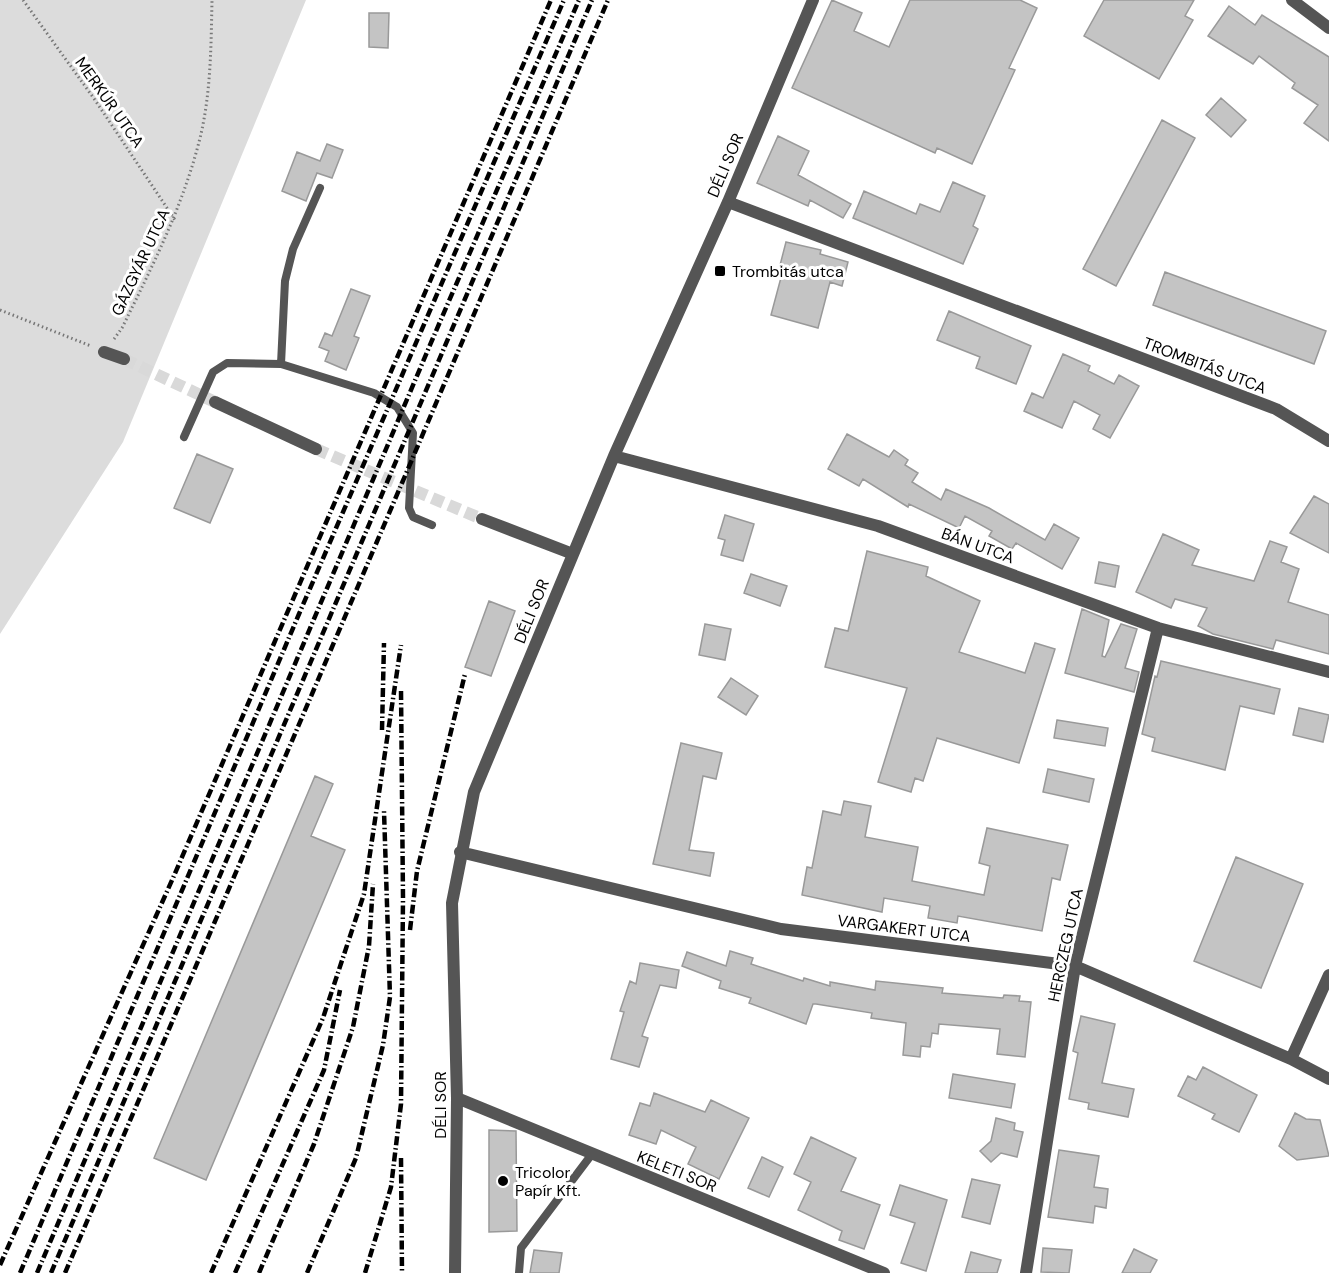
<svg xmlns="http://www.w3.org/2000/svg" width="1329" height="1273" viewBox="0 0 1329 1273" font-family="'DM Sans',sans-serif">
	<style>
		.green { fill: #dcdcdc }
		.building { fill: #c4c4c4; stroke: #999; stroke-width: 1.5 }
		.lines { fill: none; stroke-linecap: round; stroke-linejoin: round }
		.street-tunnel { stroke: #d9d9d9; stroke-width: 12; stroke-dasharray: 12 6; stroke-linecap: butt }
		.path { stroke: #777; stroke-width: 3; stroke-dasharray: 1.5 3; stroke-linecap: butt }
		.lane { stroke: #555; stroke-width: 8 }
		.street { stroke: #555; stroke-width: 12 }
		.rail { stroke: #000; stroke-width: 4.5; stroke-dasharray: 9 3 1.5 3; stroke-linecap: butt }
		.poi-dot { fill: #000; stroke: #fff; stroke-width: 2 }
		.labels { text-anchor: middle; stroke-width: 6; stroke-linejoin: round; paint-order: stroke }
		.street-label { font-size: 16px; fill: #000; stroke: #fff }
		.poi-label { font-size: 16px; fill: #000; stroke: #fff; text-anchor: start }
	</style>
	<rect width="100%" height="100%" fill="#fff"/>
	<path class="green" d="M0 0H306L123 442 0 634Z"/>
	<path class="building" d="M832 0 862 13 854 31 889 47 910 0H1020L1037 8 1009 68 1015 70 972 164 937 148 935 153 792 88Z
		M1104 0H1194L1185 16 1193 20 1159 79 1084 36Z
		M1229 6 1255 25 1262 15 1329 57V141L1304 123 1318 105 1292 88 1295 83 1259 56 1253 64 1208 36Z
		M369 13H389L388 48 369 47Z
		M1221 98 1246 120 1231 137 1206 115Z
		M1162 120 1195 138 1116 286 1083 269Z
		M778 136 809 151 798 175 851 204 843 218 810 200 808 206 757 183Z
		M327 144 343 150 332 178 317 173 306 201 282 191 297 152 320 161Z
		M953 182 985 196 973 226 978 229 963 264 853 218 864 191 916 214 920 204 940 212Z
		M786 242 821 250 820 254 848 262 842 286 830 282 818 328 771 315 783 270 779 269Z
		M1165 272 1326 331 1314 364 1153 305Z
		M351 289 370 296 354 336 359 338 346 370 325 361 329 351 319 347 325 333 332 336Z
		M949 311 1031 346 1016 384 976 368 980 357 937 340Z
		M1063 354 1090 366 1088 371 1114 384 1119 375 1139 386 1110 438 1093 429 1100 415 1074 401 1062 428 1024 411 1032 393 1043 398Z
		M847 434 889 457 894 450 908 460 905 465 918 473 912 482 941 500 946 489 989 508 1045 540 1054 524 1079 538 1062 569 1016 543 1012 549 989 536 992 531 965 516 959 528 909 504 908 507 863 479 859 486 828 469Z
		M197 454 233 469 210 523 174 508Z
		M1314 496 1329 504V553L1290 533Z
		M725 515 754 524 743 561 721 555 725 540 718 538Z
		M1163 534 1199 550 1192 565 1254 581 1270 541 1287 547 1281 562 1299 569 1288 602 1329 615V654L1276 640 1273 649 1213 634 1198 626 1207 608 1175 599 1171 608 1136 592Z
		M867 551 928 567 926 576 980 601 959 652 1025 673 1035 643 1055 649 1019 763 937 738 923 781 915 778 911 792 878 782 907 688 825 667 835 628 848 631Z
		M1099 562 1119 566 1115 587 1095 583Z
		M751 574 787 586 780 606 744 593Z
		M489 601 515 611 491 676 465 667Z
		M1082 609 1109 620 1102 656 1105 657 1121 624 1137 629 1125 668 1139 672 1134 692 1065 673Z
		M705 624 731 629 725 660 699 655Z
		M1161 661 1280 689 1274 714 1240 706 1225 770 1152 751 1155 738 1142 734 1155 676 1157 677Z
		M731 678 758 696 746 715 718 697Z
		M1299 708 1329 715 1323 742 1293 735Z
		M1057 720 1108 728 1105 746 1054 738Z
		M681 743 722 753 716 779 703 776 689 850 714 853 710 876 653 864Z
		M1048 769 1094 779 1089 802 1043 792Z
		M315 776 333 784 311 836 345 850 206 1180 154 1158Z
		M844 801 871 806 865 837 918 847 912 881 984 895 990 866 979 863 987 828 1068 845 1060 880 1052 878 1042 931 958 916 957 923 928 918 930 906 884 898 882 912 802 895 807 867 812 868 823 811 841 815Z
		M1236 857 1303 884 1261 988 1194 961Z
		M730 951 753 958 751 964 803 981 804 978 830 986V982L875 990 876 981 943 988 942 993 1003 998 1004 995 1020 996 1019 1001 1031 1002 1025 1057 997 1054 1000 1029 939 1024 938 1034 932 1033 930 1047 921 1046 920 1057 903 1055 906 1023 871 1018 872 1013 816 1004H813L806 1024 749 1003 751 998 719 988 721 981 682 966 687 952 726 966Z
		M640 963 679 970 676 988 660 985 642 1036 648 1038 639 1067 611 1059 624 1012 620 1011 630 981 636 984Z
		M1081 1016 1115 1024 1102 1083 1134 1089 1128 1117 1088 1109 1089 1103 1069 1099 1078 1053 1073 1051Z
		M1203 1067 1257 1095 1239 1132 1212 1119 1215 1114 1178 1096 1188 1076 1196 1080Z
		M953 1074 1015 1084 1011 1108 949 1098Z
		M654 1093 705 1112 711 1100 749 1118 719 1179 688 1164 696 1147 661 1130 656 1144 629 1135 640 1103 650 1106Z
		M1295 1113 1306 1119 1320 1120 1329 1156 1297 1160 1279 1146Z
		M996 1118 1015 1123 1014 1130 1023 1132 1017 1157 1001 1153 991 1162 980 1151 991 1141Z
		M489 1130 516 1131 517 1231 489 1232Z
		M811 1137 856 1158 841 1191 880 1205 864 1249 839 1240 842 1231 798 1210 811 1182 794 1174Z
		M1059 1150 1099 1156 1094 1187 1108 1189 1106 1208 1095 1206 1093 1223 1048 1217Z
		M762 1157 783 1167 769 1197 748 1188Z
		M972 1179 1000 1185 990 1224 962 1217Z
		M900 1185 947 1200 926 1271 901 1263 915 1223 890 1215Z
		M1043 1248 1072 1250 1069 1273 1041 1272Z
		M1134 1249 1157 1260 1150 1273H1122Z
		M534 1250 562 1253 559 1273H530Z
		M971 1252 1001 1260 997 1273H965Z"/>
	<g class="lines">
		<path class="street-tunnel" d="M124 359 215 402
			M316 449 482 519"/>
		<path class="path" d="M23 0 95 100 175 220
			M0 310 91 346
			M114 339 122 328C152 267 182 208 199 142 211 96 211 47 212 0"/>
		<path class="lane" d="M281 364 285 281 293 249 320 188
			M184 437 213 372 227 363 281 364 374 393 397 407 413 433 409 508 413 517 432 525
			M519 1273 521 1248 592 1154"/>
		<path class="street" d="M1292 0 1329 28
			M728 202 1276 409 1329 441
			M104 352 124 359
			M215 402 316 449
			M614 456 878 526 1158 628 1329 672
			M482 519 573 554
			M460 852 781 929 1075 966 1291 1059 1329 1079
			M1291 1059 1329 975
			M457 1098 884 1273
			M455 1273 457 1098 452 903 474 792 614 456 728 202 813 0
			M1026 1273 1075 966 1158 628"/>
		<path class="rail" d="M382 730 384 643
			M410 930 417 871 465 674
			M401 1158 402 1273
			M0 1265 173 878 551 0
			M20 1273 299 614 564 0
			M37 1273 433 338 579 0
			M51 1273 592 0
			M65 1273 608 0
			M211 1273 323 1018 364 894 401 645
			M235 1273 324 1070 340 990
			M259 1273 314 1144 353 1027 369 946 373 884
			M307 1273 356 1158 383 1045 390 997 384 811
			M365 1273 391 1187 401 1104 403 898 401 690"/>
	</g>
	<g class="poi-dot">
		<rect x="714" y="265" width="12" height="12" rx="3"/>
		<circle cx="503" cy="1181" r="6"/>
	</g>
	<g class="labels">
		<g class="street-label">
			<text transform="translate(110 102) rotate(55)" y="6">MERKÚR UTCA</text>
			<text transform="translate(725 165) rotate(-67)" y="6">DÉLI SOR</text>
			<text transform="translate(140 262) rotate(-65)" y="6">GÁZGYÁR UTCA</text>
			<text transform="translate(1205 365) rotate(21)" y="6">TROMBITÁS UTCA</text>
			<text transform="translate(978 545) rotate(20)" y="6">BÁN UTCA</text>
			<text transform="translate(531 611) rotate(-68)" y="6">DÉLI SOR</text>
			<text transform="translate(904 928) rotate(7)" y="6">VARGAKERT UTCA</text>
			<text transform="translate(1065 945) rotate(-78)" y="6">HERCZEG UTCA</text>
			<text transform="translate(440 1105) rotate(-90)" y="6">DÉLI SOR</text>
			<text transform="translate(677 1171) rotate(22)" y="6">KELETI SOR</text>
		</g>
		<g class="poi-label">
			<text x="732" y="277">Trombitás utca</text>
			<text x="515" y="1178">Tricolor<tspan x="515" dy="18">Papír Kft.</tspan></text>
		</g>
	</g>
</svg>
